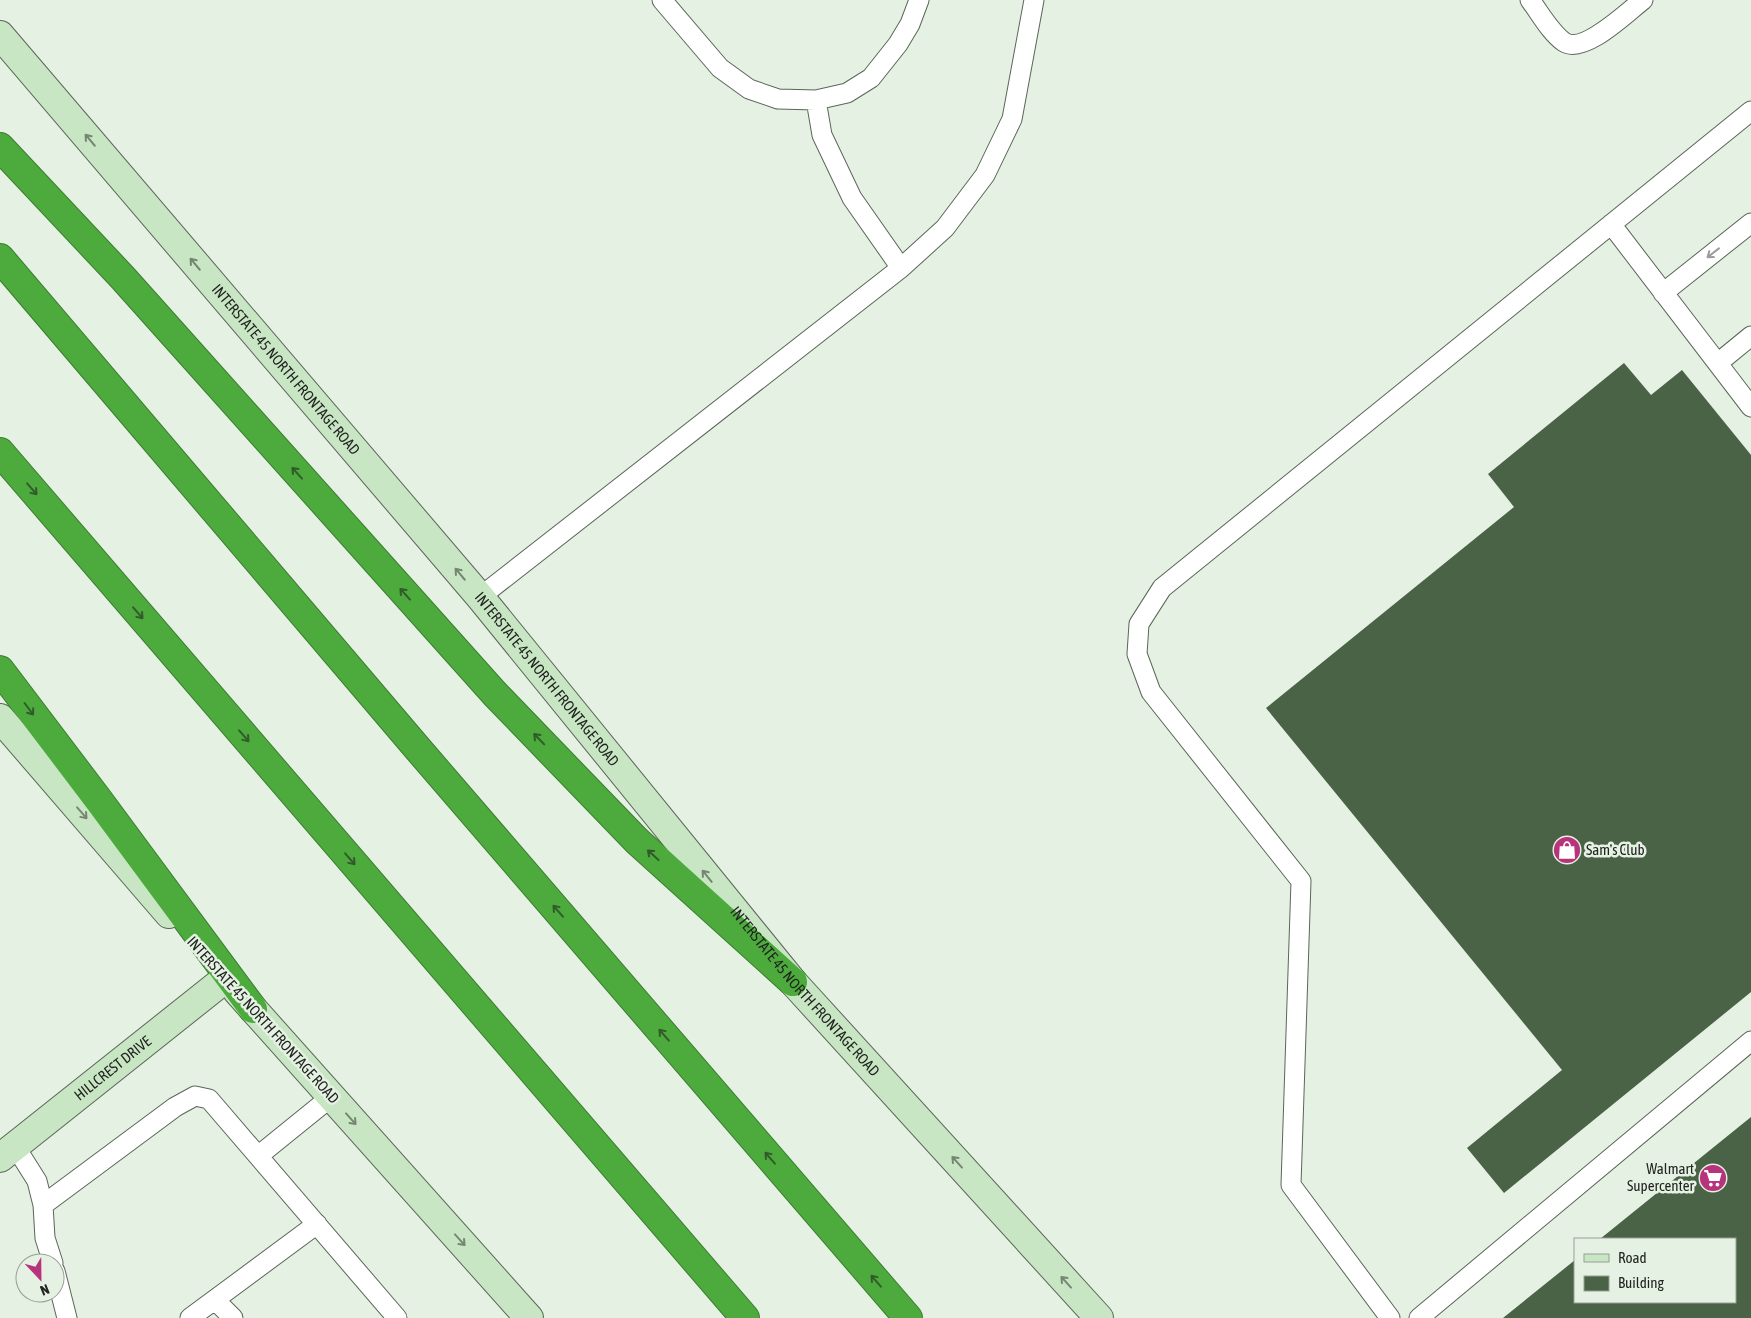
<svg xmlns="http://www.w3.org/2000/svg" width="1751" height="1318" viewBox="0 0 1751 1318" font-family="'Asap Condensed',sans-serif">
	<style>
		.building { fill: #4a6246 }
		.lines { fill: none; stroke-linecap: round; stroke-linejoin: round }
		.lane-casing { stroke: #5b6659; stroke-width: 21 }
		.secondary-casing { stroke: #5b6659; stroke-width: 30 }
		.highway-casing { stroke: #3d7c32; stroke-width: 30 }
		.lane { stroke: #fff; stroke-width: 19 }
		.secondary { stroke: #c9e6c4; stroke-width: 28 }
		.highway { stroke: #4cab3c; stroke-width: 28 }
		.oneway { stroke: #758672 }
		.oneway2 { stroke: #9b9d9b }
		.oneway3 { stroke: #325b2b }
		.labels { text-anchor: middle; stroke-width: 5; stroke-linejoin: round; paint-order: stroke }
		.street-label { font-size: 15px; fill: #212520; stroke: #e5f1e3 }
		.poi-label { font-size: 15px; fill: #212520; stroke: #e5f1e3; text-anchor: start }
	</style>
	<rect width="100%" height="100%" fill="#e5f1e3"/>
	<path class="building" d="M1624 363 1651 395 1682 370 1751 455V992L1504 1193 1467 1148 1562 1070 1266 708 1514 507 1488 474Z
		M1751 1117V1318H1503L1575 1260V1302H1735V1239H1600Z"/>
	<g class="lines">
		<defs>
			<path id="lane" d="M662 0 720 68 749 89 778 99 816 100 847 93 871 78 898 44 910 24 919 0
				M1530 0C1540 13 1550 32 1564 42 1584 55 1627 12 1643 0
				M816 100 822 135 852 198 901 268
				M1611 224 1751 407
				M1663 293 1751 223
				M1718 363 1751 336
				M480 597 901 268 945 228 985 175 1012 119 1034 0
				M15 1146 37 1181 43 1205 45 1238 53 1263
				M258 1156 331 1097
				M43 1205 175 1107 195 1096 209 1099 397 1318
				M55 1271 67 1318
				M215 1300 233 1318
				M190 1318 317 1224
				M1390 1318 1291 1185 1301 881 1151 692 1137 654 1139 624 1162 588 1751 111
				M1419 1318 1751 1041"/>
			<g id="secondary">
				<path id="s1" d="M0 35 480 597 793 982 1099 1318"/>
				<path d="M0 718 169 914"/>
				<path d="M237 991 529 1318"/>
				<path id="s2" d="M0 1158 225 979"/>
			</g>
			<path id="highway" d="M0 147 123 278 495 694 637 841 793 982
				M0 258 418 749 908 1318
				M0 452 745 1318
				M0 670 100 802 253 1009"/>
		</defs>
		<use href="#lane" class="lane-casing"/>
		<use href="#secondary" class="secondary-casing"/>
		<use href="#highway" class="highway-casing"/>
		<use href="#lane" class="lane"/>
		<use href="#secondary" class="secondary"/>
		<use href="#highway" class="highway"/>
	</g>
	<defs><path id="oneway-shaft" d="M-6 0H5M1.5-3L5.5 0L1.5 3" fill="none" stroke-width="1.6" stroke-linecap="round" stroke-linejoin="round" transform="scale(1.25)"/></defs>
	<g class="oneway">
		<use href="#oneway-shaft" transform="translate(90 140) rotate(-130)"/>
		<use href="#oneway-shaft" transform="translate(195 264) rotate(-130)"/>
		<use href="#oneway-shaft" transform="translate(460 574) rotate(-130)"/>
		<use href="#oneway-shaft" transform="translate(82 813) rotate(49)"/>
		<use href="#oneway-shaft" transform="translate(707 876) rotate(-129)"/>
		<use href="#oneway-shaft" transform="translate(351 1119) rotate(48)"/>
		<use href="#oneway-shaft" transform="translate(957 1162) rotate(-132)"/>
		<use href="#oneway-shaft" transform="translate(460 1240) rotate(48)"/>
		<use href="#oneway-shaft" transform="translate(1066 1282) rotate(-132)"/>
	</g>
	<use class="oneway2" href="#oneway-shaft" transform="translate(1713 253) rotate(142)"/>
	<g class="oneway3">
		<use href="#oneway-shaft" transform="translate(297 473) rotate(-132)"/>
		<use href="#oneway-shaft" transform="translate(32 489) rotate(49)"/>
		<use href="#oneway-shaft" transform="translate(405 594) rotate(-132)"/>
		<use href="#oneway-shaft" transform="translate(138 613) rotate(49)"/>
		<use href="#oneway-shaft" transform="translate(29 709) rotate(53)"/>
		<use href="#oneway-shaft" transform="translate(244 736) rotate(49)"/>
		<use href="#oneway-shaft" transform="translate(539 739) rotate(-134)"/>
		<use href="#oneway-shaft" transform="translate(653 855) rotate(-138)"/>
		<use href="#oneway-shaft" transform="translate(350 859) rotate(49)"/>
		<use href="#oneway-shaft" transform="translate(558 911) rotate(-131)"/>
		<use href="#oneway-shaft" transform="translate(664 1035) rotate(-131)"/>
		<use href="#oneway-shaft" transform="translate(770 1158) rotate(-131)"/>
		<use href="#oneway-shaft" transform="translate(876 1281) rotate(-131)"/>
	</g>
	<defs>
		<symbol id="shop-disc" viewBox="-11 -11 22 22"><circle r="9.5" fill="#b7347c" stroke="#e5f1e3"/><path d="M-5-2.5h2.3a2.7 3.5 0 0 1 5.4 0H5L5.5 6h-11ZM-1.5-2.5h3a1.5 2.3 0 0 0-3 0Z" fill="#fff"/></symbol>
		<symbol id="supermarket-disc" viewBox="-11 -11 22 22"><circle r="9.5" fill="#b7347c" stroke="#e5f1e3"/><path d="M-6-5.5h2.5l.6 2H6L4.5 2H-2.5L-4.4-4H-6ZM-1.5 3.2a1.3 1.3 0 1 0 .1 0ZM3 3.2a1.3 1.3 0 1 0 .1 0Z" fill="#fff"/></symbol>
	</defs>
	<g fill-rule="evenodd">
		<use href="#shop-disc" x="1551" y="834" width="32" height="32"/>
		<use href="#supermarket-disc" x="1697" y="1162" width="32" height="32"/>
	</g>
	<g class="labels">
		<g class="street-label">
			<text dy="5" stroke="none"><textPath href="#s1" startOffset="440">INTERSTATE 45 NORTH FRONTAGE ROAD</textPath></text>
			<text dy="5" stroke="none"><textPath href="#s1" startOffset="845">INTERSTATE 45 NORTH FRONTAGE ROAD</textPath></text>
			<text dy="5" stroke="none"><textPath href="#s1" startOffset="1250">INTERSTATE 45 NORTH FRONTAGE ROAD</textPath></text>
			<text transform="translate(263 1020) rotate(48)" y="5">INTERSTATE 45 NORTH FRONTAGE ROAD</text>
			<text dy="5" stroke="none"><textPath href="#s2" startOffset="144">HILLCREST DRIVE</textPath></text>
		</g>
		<g class="poi-label">
			<text x="1586" y="855">Sam's Club</text>
			<text x="1694" y="1174" text-anchor="end">Walmart<tspan x="1694" dy="17">Supercenter</tspan></text>
		</g>
	</g>
	<rect x="1574" y="1238" width="162" height="65" fill="#e5f1e3" stroke="#979f95"/>
	<rect x="1584" y="1254" width="25" height="8" fill="#c9e6c4" stroke="#979f95"/>
	<text x="1618" y="1263" font-size="15" fill="#212520">Road</text>
	<rect x="1584" y="1276" width="25" height="15" fill="#4a6246" stroke="#979f95"/>
	<text x="1618" y="1288" font-size="15" fill="#212520">Building</text>
	<g transform="translate(40 1278) rotate(158)"><circle r="24" fill="#e5f1e3" stroke="#979f95"/>
	<path d="M0-4L9 19L0 12L-9 19Z" fill="#b7347c"/>
	<text y="-8" font-size="14" font-weight="bold" text-anchor="middle" fill="#212520">N</text>
	</g>
</svg>
